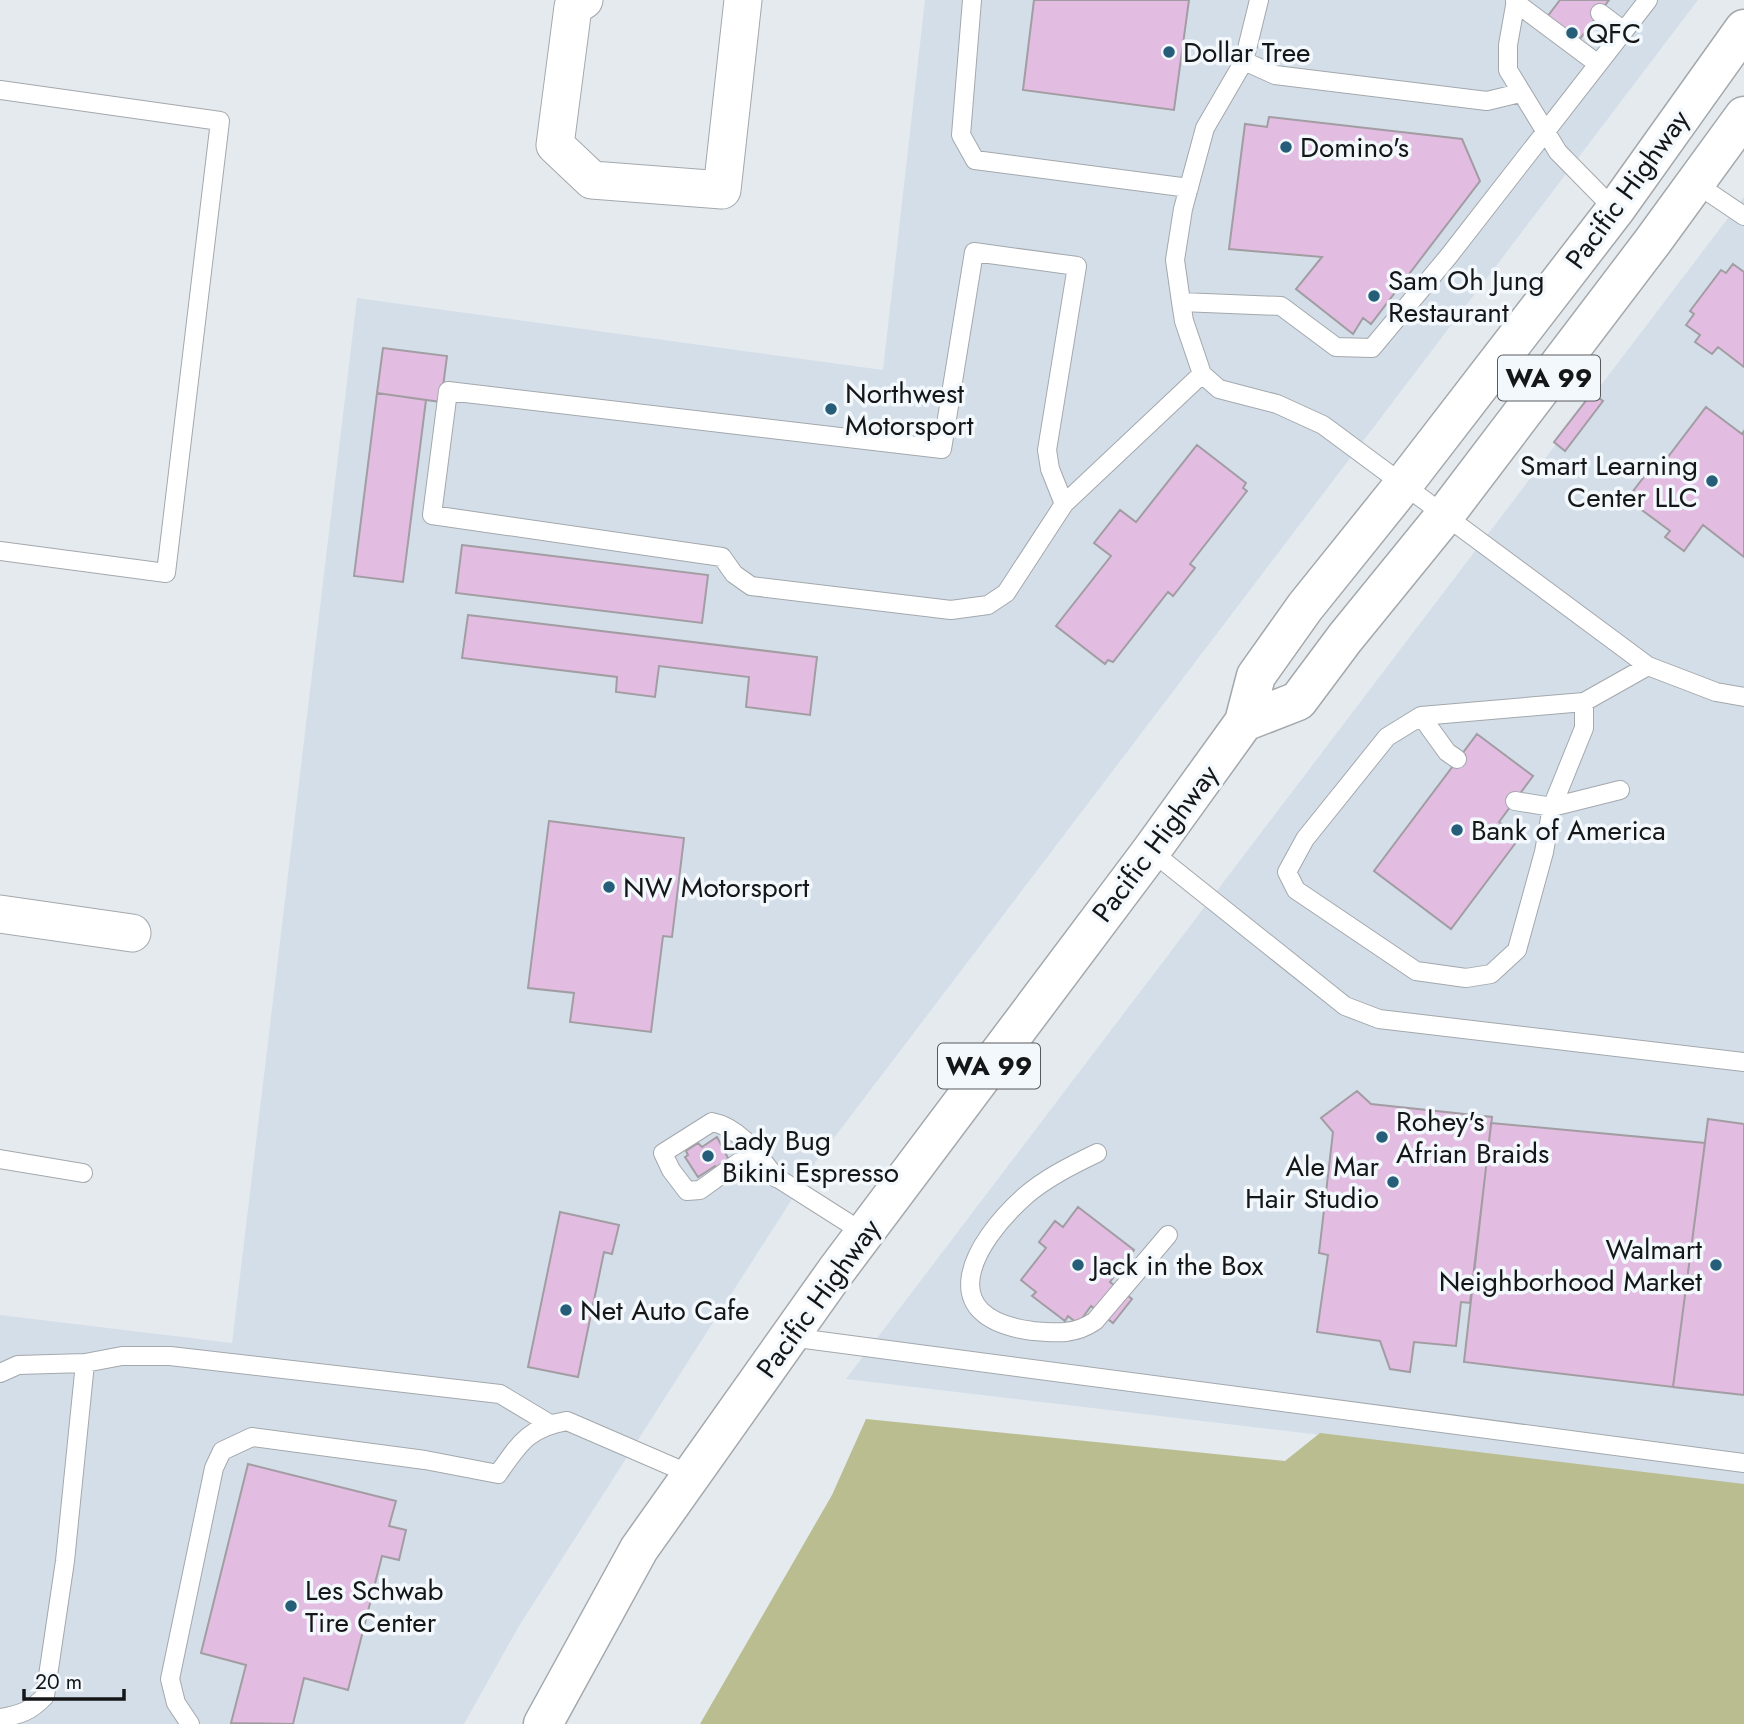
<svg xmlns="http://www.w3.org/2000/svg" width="1744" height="1724" viewBox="0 0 1744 1724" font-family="Jost,sans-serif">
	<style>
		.built { fill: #d4dee9 }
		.forest { fill: #babd8f }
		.building { fill: #e2bde1; stroke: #a29da2; stroke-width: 2 }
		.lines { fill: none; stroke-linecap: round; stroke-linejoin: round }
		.service-casing { stroke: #a3a8ac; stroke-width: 20 }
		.minor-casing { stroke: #a3a8ac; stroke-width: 39 }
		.trunk-casing { stroke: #a3a8ac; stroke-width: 41 }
		.service { stroke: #fff; stroke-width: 18 }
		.minor { stroke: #fff; stroke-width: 37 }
		.trunk { stroke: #fff; stroke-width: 38 }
		.poi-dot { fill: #265d78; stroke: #f3f8fd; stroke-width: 2.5 }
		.labels { text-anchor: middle; stroke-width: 7; stroke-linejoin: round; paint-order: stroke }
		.shield { fill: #f3f8fd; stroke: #585a5d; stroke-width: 2 }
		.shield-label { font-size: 26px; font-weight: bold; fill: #151618 }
		.poi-label { font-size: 28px; fill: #151618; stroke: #f3f8fd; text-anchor: start }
		.street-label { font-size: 28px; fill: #151618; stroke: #f3f8fd }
	</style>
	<rect width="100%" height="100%" fill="#e5eaef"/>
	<path class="built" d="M925 0H1698L815 1163 519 1626 464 1724H0V1315L232 1343 357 298 883 370Z
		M1744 197V1485L846 1379Z"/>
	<path class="forest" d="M866 1419 1285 1461 1320 1433 1744 1484V1724H700L832 1495Z"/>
	<path class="building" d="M1034 0H1189L1174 110 1023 90Z
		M1560 0H1609L1576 44 1544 21Z
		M1269 117 1462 139 1480 181 1371 324 1363 318 1353 334 1296 289 1322 257 1229 249 1245 124 1267 127Z
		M1733 264 1744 272V367L1718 347 1712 354 1695 342 1700 335 1686 325 1694 314 1690 311 1721 270 1726 273Z
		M383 348 447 356 441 402 377 393Z
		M377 393 426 400 403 582 354 576Z
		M1592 393 1603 401 1565 451 1554 442Z
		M1706 407 1742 434 1744 431V557L1703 525 1684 551 1665 537 1670 531 1627 499 1650 469 1655 474Z
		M1197 445 1246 483 1243 488 1247 491 1190 564 1195 568 1173 596 1168 592 1113 662 1108 660 1105 664 1056 626 1111 556 1094 543 1120 510 1136 522Z
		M462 545 708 575 702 623 456 593Z
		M468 615 817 657 810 715 746 707 749 677 659 666 655 697 616 692 617 677 462 658Z
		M1477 734 1533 776 1499 822 1520 837 1451 929 1374 871Z
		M549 821 684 838 672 937 663 936 651 1032 570 1022 574 993 528 988Z
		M1357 1091 1371 1104 1492 1117 1470 1303 1461 1302 1456 1346 1414 1342 1410 1372 1390 1369 1380 1341 1317 1332 1328 1255 1319 1253 1333 1132 1321 1118Z
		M1708 1119 1744 1124V1395L1673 1387Z
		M1491 1123 1705 1143 1673 1387 1464 1362Z
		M717 1137 730 1162 718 1170 715 1166 698 1177 685 1157 688 1155 686 1151 698 1143 702 1147Z
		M1078 1207 1134 1250 1110 1282 1132 1299 1113 1323 1091 1306 1078 1324 1068 1316 1065 1321 1032 1296 1036 1292 1021 1280 1046 1248 1039 1242 1055 1221 1063 1227Z
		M560 1212 619 1225 612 1254 604 1252 578 1377 528 1367Z
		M248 1464 396 1501 389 1526 406 1530 399 1560 382 1556 348 1690 304 1678 293 1724 231 1723 246 1665 201 1653Z"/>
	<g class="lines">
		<defs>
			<path id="service" d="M972 0 961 135 975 160 1189 188
				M1259 0 1244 61 1205 128 1183 209 1175 260 1181 302 1184 321 1202 374 1219 389 1277 404 1323 425 1648 666 1716 692 1744 697
				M1516 0 1508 45V70L1558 152 1615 210
				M1515 2 1598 64
				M1600 13 1624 31
				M1244 61 1275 75 1487 101 1520 93
				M0 90 220 121 166 573 0 551
				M1695 183 1744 216
				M1181 302 1281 306 1336 347 1372 348 1448 257 1648 0
				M1064 504 1050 469 1047 450 1077 266 974 252 942 449 448 391 432 515 722 557 734 574 751 586 951 610 988 605 1006 593 1064 504 1202 374
				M1584 702V728L1552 807 1544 852 1517 950 1491 974 1466 978 1416 971 1296 890 1287 872 1305 839 1387 737 1421 716 1584 702 1648 666
				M1421 716 1447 752 1457 759
				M1515 801 1552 807 1620 790
				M1151 851 1345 1006 1379 1019 1744 1062
				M1097 1153C1072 1165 1044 1179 1024 1197 972 1244 931 1318 1033 1331 1056 1333 1075 1335 1095 1321L1168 1235
				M0 1159 83 1173
				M776 1178C759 1156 740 1127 712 1122L663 1153 671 1170 687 1191 700 1190 739 1162 754 1163 864 1233
				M790 1337 1744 1463
				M0 1373 18 1365 85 1363 122 1356H170L500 1394 550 1424
				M0 1718C20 1715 31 1711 45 1696L65 1561 85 1363
				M190 1724 176 1703 170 1679 214 1468 222 1451 252 1437 425 1460 498 1474C519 1444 529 1427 567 1421L692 1475"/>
			<path id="minor" d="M584 0 573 7 555 145 592 180 722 190 743 0
				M0 914 132 933"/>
			<path id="trunk" d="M1244 722 1298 701 1345 638 1445 515 1653 241 1744 116
				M543 1724 639 1549 836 1271 1151 851 1244 722 1256 676 1305 607 1403 485 1615 210 1744 29"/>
		</defs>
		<use href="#service" class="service-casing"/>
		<use href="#minor" class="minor-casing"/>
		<use href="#trunk" class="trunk-casing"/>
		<use href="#service" class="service"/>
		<use href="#minor" class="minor"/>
		<use href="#trunk" class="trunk"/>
	</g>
	<g class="poi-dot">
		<circle cx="1572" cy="33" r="7"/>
		<circle cx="1169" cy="52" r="7"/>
		<circle cx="1286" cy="147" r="7"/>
		<circle cx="1374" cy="296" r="7"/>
		<circle cx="831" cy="409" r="7"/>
		<circle cx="1712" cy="481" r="7"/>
		<circle cx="1457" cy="830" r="7"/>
		<circle cx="609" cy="887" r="7"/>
		<circle cx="1382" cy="1137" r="7"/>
		<circle cx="708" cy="1156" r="7"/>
		<circle cx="1393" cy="1182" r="7"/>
		<circle cx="1078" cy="1265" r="7"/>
		<circle cx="1716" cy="1265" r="7"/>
		<circle cx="566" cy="1310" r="7"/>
		<circle cx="291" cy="1606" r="7"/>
	</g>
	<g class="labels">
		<g class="shield">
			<rect x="1498" y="355.5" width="102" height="45" rx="5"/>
			<rect x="938" y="1043.5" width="102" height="45" rx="5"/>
		</g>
		<g class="shield-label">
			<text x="1549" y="387">WA 99</text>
			<text x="989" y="1075">WA 99</text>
		</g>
		<g class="poi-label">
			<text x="1586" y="43">QFC</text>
			<text x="1183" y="62">Dollar Tree</text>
			<text x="1300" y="157">Domino's</text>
			<text x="1388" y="290">Sam Oh Jung<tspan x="1388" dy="32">Restaurant</tspan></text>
			<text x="845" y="403">Northwest<tspan x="845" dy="32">Motorsport</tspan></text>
			<text x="1698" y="475" text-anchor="end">Smart Learning<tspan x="1698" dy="32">Center LLC</tspan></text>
			<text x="1471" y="840">Bank of America</text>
			<text x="623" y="897">NW Motorsport</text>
			<text x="1396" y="1131">Rohey's<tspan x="1396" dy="32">Afrian Braids</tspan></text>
			<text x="722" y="1150">Lady Bug<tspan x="722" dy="32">Bikini Espresso</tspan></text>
			<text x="1379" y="1176" text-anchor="end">Ale Mar<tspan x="1379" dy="32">Hair Studio</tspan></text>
			<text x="1702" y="1259" text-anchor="end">Walmart<tspan x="1702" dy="32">Neighborhood Market</tspan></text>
			<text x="1092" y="1275">Jack in the Box</text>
			<text x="580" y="1320">Net Auto Cafe</text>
			<text x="305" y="1600">Les Schwab<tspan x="305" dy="32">Tire Center</tspan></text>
		</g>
		<g class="street-label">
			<text transform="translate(1627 189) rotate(-54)" y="10">Pacific Highway</text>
			<text transform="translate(1155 843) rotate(-53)" y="10">Pacific Highway</text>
			<text transform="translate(818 1298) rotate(-54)" y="10">Pacific Highway</text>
		</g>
	</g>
	<path d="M24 1689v10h100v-10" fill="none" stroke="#151618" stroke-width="3.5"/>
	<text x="35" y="1689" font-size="21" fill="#151618" stroke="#f3f8fd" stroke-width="5" paint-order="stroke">20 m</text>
</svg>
